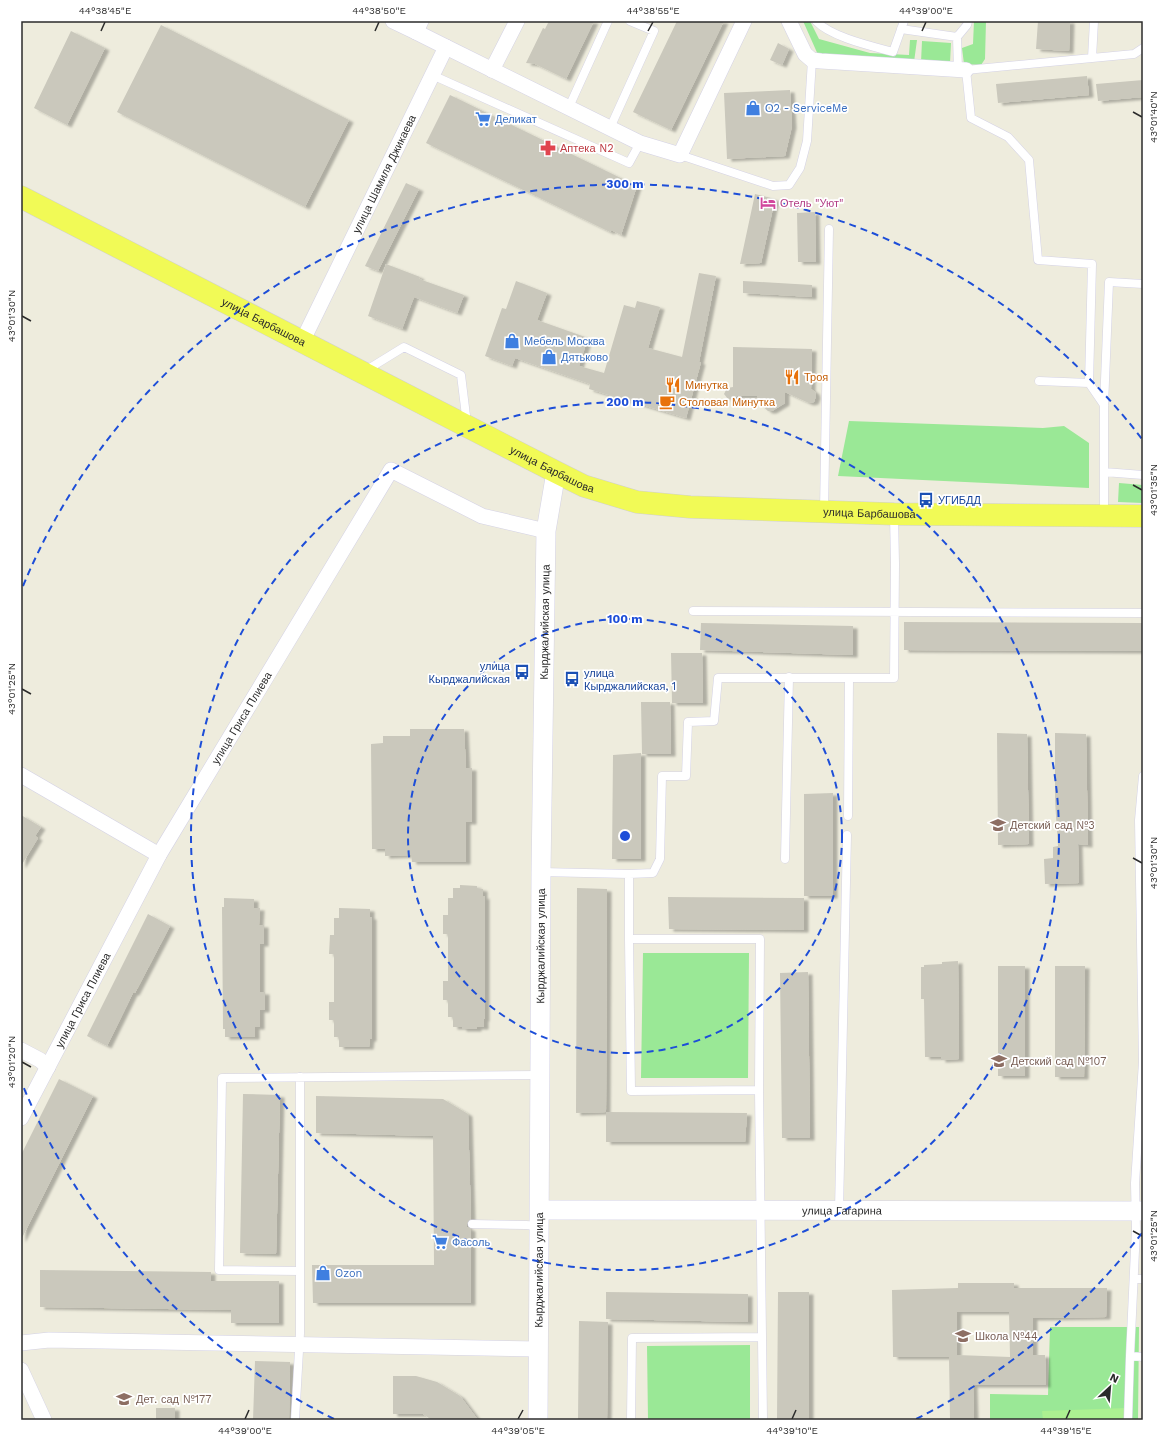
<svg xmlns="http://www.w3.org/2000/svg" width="1164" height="1441" viewBox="0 0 1164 1441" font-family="'Work Sans',sans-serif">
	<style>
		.green { fill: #9ae896 }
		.pitch { fill: #acf091 }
		.building { fill: #cac8bc; fill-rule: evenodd; filter: url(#shadow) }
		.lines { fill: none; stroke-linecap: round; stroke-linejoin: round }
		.service-casing { stroke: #d4d2e5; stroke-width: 9 }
		.minor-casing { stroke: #d4d2e5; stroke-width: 16 }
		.tertiary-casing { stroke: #d4d2e5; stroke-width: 20 }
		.primary-casing { stroke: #d0d0d0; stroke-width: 23 }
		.service { stroke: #fff; stroke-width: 8 }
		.minor { stroke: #fff; stroke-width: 15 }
		.tertiary { stroke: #fff; stroke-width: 19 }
		.primary { stroke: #f1fa56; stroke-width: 22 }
		.ticks { fill: none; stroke: #2b2b2b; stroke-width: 1.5 }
		.ring { fill: none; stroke: #1d4ed8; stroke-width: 2; stroke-dasharray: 7 5 }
		.labels { text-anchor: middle; stroke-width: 3.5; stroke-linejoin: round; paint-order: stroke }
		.shop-label { font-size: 11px; fill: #366cbe; stroke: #fff; text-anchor: start }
		.health-label { font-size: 11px; fill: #be3a42; stroke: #fff; text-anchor: start }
		.street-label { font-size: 11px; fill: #2b2b2b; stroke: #fff }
		.hotel-label { font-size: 11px; fill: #b23c85; stroke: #fff; text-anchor: start }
		.food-label { font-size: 11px; fill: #c56008; stroke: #fff; text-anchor: start }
		.transit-label { font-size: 11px; fill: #164399; stroke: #fff; text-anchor: start }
		.education-label { font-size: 11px; fill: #785e54; stroke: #fff; text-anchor: start }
		.centre { fill: #1d4ed8; stroke: #fff; stroke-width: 2 }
		.ring-label { font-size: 12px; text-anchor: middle; font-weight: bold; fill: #1d4ed8; stroke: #fff; stroke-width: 3.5; stroke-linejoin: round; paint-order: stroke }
		.neatline { fill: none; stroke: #2b2b2b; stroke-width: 1.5 }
		.ticks-label { font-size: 10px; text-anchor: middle; fill: #2b2b2b }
	</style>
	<defs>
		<filter id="shadow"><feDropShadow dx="4.5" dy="2.5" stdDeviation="1" flood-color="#0004"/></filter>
	</defs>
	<rect width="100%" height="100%" fill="#eeecdd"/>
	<path class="green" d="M803 21H810L819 39 870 53 909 55 910 40H917L914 62 819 57Z
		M974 21H986L985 59 981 65 964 64 962 48 973 44Z
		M922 41 951 43 950 63 921 62Z
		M849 421 1043 428 1064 426 1089 443V488L838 476Z
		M1119 483 1143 485V503L1118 502Z
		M643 953H749L748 1078H641Z
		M1050 1327H1139L1138 1420H990V1394L1048 1395Z
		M750 1345V1420H648L647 1346Z"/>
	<path class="pitch" d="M1127 1408 1128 1420H1043L1042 1411Z"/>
	<path class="building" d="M549 21H594L566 79 535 64 526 63 543 28 545 29Z
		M677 21H724L671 130 633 112Z
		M1038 21H1070L1069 51 1036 49Z
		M161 25 349 120 305 207 117 112Z
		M71 31 105 48 67 125 34 108Z
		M778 43 789 49 782 65 770 60Z
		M1087 76 1089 95 998 103 996 84Z
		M1143 80V97L1098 101 1096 84Z
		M790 90 792 126 785 156 727 159 724 93Z
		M450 95 637 186 621 235 611 230 610 232 426 143Z
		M406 183 419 189 378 271 365 266Z
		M755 194 775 199 761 263 740 264Z
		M815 212 816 262H798L797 213Z
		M386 264 420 277 419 279 464 295 457 313 414 297 402 329 368 316Z
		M699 273 716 276 699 362H701L686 418 589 389 590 384 515 358 512 366 485 356 502 308 506 309 516 281 547 293 537 320 588 338 579 366 604 373 624 305 635 308 637 301 660 307 648 348 682 357Z
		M743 281 812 285V297L743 293Z
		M733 347 812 349 811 389 815 392 816 396 814 402 809 403 785 392V403L772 411H768L757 401V396H737L733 400 728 399 724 394 727 388 733 387Z
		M904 622 1143 623V651L904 650Z
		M701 623 853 626V655L700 650Z
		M671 653H702L703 703H672Z
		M641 702H670L671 754H642Z
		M410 729H464L466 768H472V822H466V862H412L411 855 385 856V849H372L371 744 383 743V736H410Z
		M997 733 1027 734 1029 844 998 845Z
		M1055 733 1086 734 1088 845 1078 844 1079 883 1045 884 1044 859 1053 858V847L1058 846 1055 801Z
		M641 753V859H612L613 755Z
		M833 793V896H804V794Z
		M21 815 41 827 35 836 38 838 21 866Z
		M460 885 477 886V888L483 889V897L485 896V1019H484V1027H477V1029H462V1027H453V1017H448V1000H443V981H448V934H443V915H448V898H453V888H460Z
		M577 888 607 889 606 1112 576 1113Z
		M668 897 804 898V930L669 929Z
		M224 898 254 899V908H260L259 925H264V944H260V992H265V1010H260V1027H255V1037H225V1029H223L222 907H224Z
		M339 908 370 909V917H372V1039H370L369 1047H339V1037H334V1020H329V1002H334V954H329L330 935H334V918H339Z
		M148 914 170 926 135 993H133L107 1046 87 1036Z
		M958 961 959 1059 941 1060V1057H925L924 999H921V967H924V965L942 964V962Z
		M998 966H1025V1076H998Z
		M1055 966H1085L1084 1077H1055Z
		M808 972 810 1138H782L780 973Z
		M59 1079 93 1096 21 1240V1155Z
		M243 1094 280 1095 276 1254 240 1253Z
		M316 1096 443 1099 468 1114 471 1219 468 1221 467 1224V1227L471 1229V1303H313L312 1265H434L433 1136 316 1133Z
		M606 1112 747 1113 745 1142H606Z
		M40 1270 211 1272V1281H279V1323H231V1310L40 1307Z
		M958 1283H1014V1288H1107L1106 1317 1033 1318V1355H1045L1046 1385H973L974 1420H950L949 1357H893L892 1290 958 1288ZM957 1312H1009L1010 1357 957 1355Z
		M606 1292 748 1294V1322L606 1319Z
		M778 1292H809V1420H777Z
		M579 1321 608 1322 607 1420H578Z
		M255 1361 290 1362 289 1420H253Z
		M393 1376H416L437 1382 460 1396 478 1420H432L423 1414H393Z
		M156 1408H175V1420H156Z"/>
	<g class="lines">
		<defs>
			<path id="service" d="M816 21C831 37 871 46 893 52L904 21
				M1094 21 1092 58 966 70 971 118 1008 137 1029 160 1038 260 1092 264 1089 383 1104 405
				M901 29 957 37 958 70
				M957 37 967 25 968 21
				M1092 58 1134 54 1143 48
				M432 75 629 163 640 143
				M569 107 608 21
				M610 128 654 31 630 21
				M680 155 773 186 789 185 800 168 807 141 812 60
				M365 371 404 347 461 375 467 424
				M1039 381 1089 383
				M1104 472 1143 475
				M824 511 829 229
				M1104 515V405L1109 282 1143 284
				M693 611 1143 613
				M848 816 849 678
				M785 859 789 677
				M541 872 629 874V939H760L759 1090 763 1420
				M629 874 653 873 660 859 662 776H686L688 722 714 721 718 678H894L895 564 894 515
				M629 939 631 1091 759 1090
				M1143 1062 1135 1183 1136 1229 1130 1356 1143 1357
				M1143 1062 1139 820 1143 776
				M839 1210 847 835
				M472 1224 526 1225 539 1226
				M300 1271 219 1270 222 1078 541 1075
				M1134 1279H1143
				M295 1420 300 1333V1077
				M631 1420 632 1338 762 1337
				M1128 1420 1130 1356"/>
			<g id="minor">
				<path d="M393 21 416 32"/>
				<path d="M789 21 805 54 812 60 821 61 966 70"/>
				<path d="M446 47 640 143 680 155 744 21"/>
				<path d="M492 70 517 21"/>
				<path id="s1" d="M302 342 446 47 416 32 421 21"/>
				<path d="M21 775 159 855"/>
				<path d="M21 1050 40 1060 48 1067"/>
				<path id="s2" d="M21 1118 159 855 391 470 482 516 546 531"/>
				<path d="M21 1343 49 1340 538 1349"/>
				<path d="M21 1370 44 1420"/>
			</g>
			<g id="tertiary">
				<path id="s3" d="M540 1210 1143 1211"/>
				<path id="s4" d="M538 1420 541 872 546 531 556 472"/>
			</g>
			<g id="primary">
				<path id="s5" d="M21 197 556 472 584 486 637 502 690 507 894 514 1143 516"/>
			</g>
		</defs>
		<use href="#service" class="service-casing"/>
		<use href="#minor" class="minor-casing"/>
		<use href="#tertiary" class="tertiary-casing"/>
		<use href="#primary" class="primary-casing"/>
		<use href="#service" class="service"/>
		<use href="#minor" class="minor"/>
		<use href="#tertiary" class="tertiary"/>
		<use href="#primary" class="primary"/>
	</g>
	<path class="ticks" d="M101 31 105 22M375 31 379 22M648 31 653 22M922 31 926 22M1133 112 1142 117M22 316 31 321M1133 485 1142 490M22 689 31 694M1133 858 1142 863M22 1062 31 1067M1133 1231 1142 1236M245 1419 249 1410M518 1419 523 1410M792 1419 796 1410M1066 1419 1070 1410"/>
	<g class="ring">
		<circle cx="625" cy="836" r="217"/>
		<circle cx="625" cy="836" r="434"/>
		<path d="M1142 1233A652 652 0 0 1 916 1419M334 1419A652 652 0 0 1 23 1086M23 586A652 652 0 0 1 1142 439"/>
	</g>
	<defs>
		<symbol id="shop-bare" viewBox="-9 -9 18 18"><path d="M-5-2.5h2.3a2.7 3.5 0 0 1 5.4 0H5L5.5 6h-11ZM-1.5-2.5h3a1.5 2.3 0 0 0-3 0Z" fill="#3f7fe0" stroke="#fff" stroke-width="2.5" paint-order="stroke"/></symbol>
		<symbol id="supermarket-bare" viewBox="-9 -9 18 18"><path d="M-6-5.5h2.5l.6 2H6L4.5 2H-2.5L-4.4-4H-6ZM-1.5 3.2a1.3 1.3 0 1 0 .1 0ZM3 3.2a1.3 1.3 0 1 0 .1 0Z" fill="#3f7fe0" stroke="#fff" stroke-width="2.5" paint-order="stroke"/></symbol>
		<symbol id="pharmacy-bare" viewBox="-9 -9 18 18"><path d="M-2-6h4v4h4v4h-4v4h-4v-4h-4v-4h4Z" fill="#e0444e" stroke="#fff" stroke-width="2.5" paint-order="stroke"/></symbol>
		<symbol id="hotel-bare" viewBox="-9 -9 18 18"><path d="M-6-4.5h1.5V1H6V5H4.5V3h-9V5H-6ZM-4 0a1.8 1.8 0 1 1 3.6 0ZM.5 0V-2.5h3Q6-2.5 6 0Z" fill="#d1479c" stroke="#fff" stroke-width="2.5" paint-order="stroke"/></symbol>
		<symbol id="restaurant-bare" viewBox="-9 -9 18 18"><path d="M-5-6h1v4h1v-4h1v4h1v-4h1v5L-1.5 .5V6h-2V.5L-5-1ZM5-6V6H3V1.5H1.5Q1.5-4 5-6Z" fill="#e8710a" stroke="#fff" stroke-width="2.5" paint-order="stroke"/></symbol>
		<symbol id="cafe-bare" viewBox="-9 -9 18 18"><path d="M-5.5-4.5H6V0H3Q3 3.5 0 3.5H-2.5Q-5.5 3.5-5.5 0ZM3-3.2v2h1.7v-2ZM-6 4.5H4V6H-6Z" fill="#e8710a" stroke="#fff" stroke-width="2.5" paint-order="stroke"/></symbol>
		<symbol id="bus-bare" viewBox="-9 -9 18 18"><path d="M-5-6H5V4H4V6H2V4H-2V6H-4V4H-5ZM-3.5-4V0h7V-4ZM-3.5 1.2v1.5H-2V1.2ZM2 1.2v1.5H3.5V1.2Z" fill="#1a4fb4" stroke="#fff" stroke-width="2.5" paint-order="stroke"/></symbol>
		<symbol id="school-bare" viewBox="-9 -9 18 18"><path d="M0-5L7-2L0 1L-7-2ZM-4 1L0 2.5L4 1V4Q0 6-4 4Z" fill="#8d6e63" stroke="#fff" stroke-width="2.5" paint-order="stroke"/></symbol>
	</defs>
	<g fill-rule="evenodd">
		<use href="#shop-bare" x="742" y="97" width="22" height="22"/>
		<use href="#supermarket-bare" x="472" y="108" width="22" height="22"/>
		<use href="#pharmacy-bare" x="537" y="137" width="22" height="22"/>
		<use href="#hotel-bare" x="757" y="192" width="22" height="22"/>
		<use href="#shop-bare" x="501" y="330" width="22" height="22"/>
		<use href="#shop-bare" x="538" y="346" width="22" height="22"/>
		<use href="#restaurant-bare" x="781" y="366" width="22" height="22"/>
		<use href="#restaurant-bare" x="662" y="374" width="22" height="22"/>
		<use href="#cafe-bare" x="656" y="391" width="22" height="22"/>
		<use href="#bus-bare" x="915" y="489" width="22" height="22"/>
		<use href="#bus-bare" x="511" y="661" width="22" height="22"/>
		<use href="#bus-bare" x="561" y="668" width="22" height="22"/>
		<use href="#school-bare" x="987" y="814" width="22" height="22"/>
		<use href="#school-bare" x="988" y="1050" width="22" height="22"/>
		<use href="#supermarket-bare" x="429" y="1231" width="22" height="22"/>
		<use href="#shop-bare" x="312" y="1262" width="22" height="22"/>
		<use href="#school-bare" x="952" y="1325" width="22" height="22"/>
		<use href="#school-bare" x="113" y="1388" width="22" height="22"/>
	</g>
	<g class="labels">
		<g class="shop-label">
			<text x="765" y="112">О2 - ServiceMe</text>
			<text x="495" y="123">Деликат</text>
			<text x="524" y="345">Мебель Москва</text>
			<text x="561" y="361">Дятьково</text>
			<text x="452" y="1246">Фасоль</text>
			<text x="335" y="1277">Ozon</text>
		</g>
		<g class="health-label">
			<text x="560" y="152">Аптека N2</text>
		</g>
		<g class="street-label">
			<text dy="4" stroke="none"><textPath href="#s1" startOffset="187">улица Шамиля Джикаева</textPath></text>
			<text dy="4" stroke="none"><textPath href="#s5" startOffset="273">улица Барбашова</textPath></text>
			<text dy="4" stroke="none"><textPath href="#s5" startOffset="597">улица Барбашова</textPath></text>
			<text dy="4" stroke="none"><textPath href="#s5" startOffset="921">улица Барбашова</textPath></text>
			<text dy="4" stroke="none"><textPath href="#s4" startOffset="798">Кырджалийская улица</textPath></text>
			<text dy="4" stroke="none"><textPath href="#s2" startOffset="457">улица Гриса Плиева</textPath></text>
			<text dy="4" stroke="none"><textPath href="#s4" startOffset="474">Кырджалийская улица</textPath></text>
			<text dy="4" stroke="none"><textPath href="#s2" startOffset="133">улица Гриса Плиева</textPath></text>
			<text dy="4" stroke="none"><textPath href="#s3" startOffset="302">улица Гагарина</textPath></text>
			<text dy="4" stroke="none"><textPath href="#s4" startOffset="150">Кырджалийская улица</textPath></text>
		</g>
		<g class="hotel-label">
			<text x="780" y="207">Отель "Уют"</text>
		</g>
		<g class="food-label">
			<text x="804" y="381">Троя</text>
			<text x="685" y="389">Минутка</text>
			<text x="679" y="406">Столовая Минутка</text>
		</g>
		<g class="transit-label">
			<text x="938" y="504">УГИБДД</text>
			<text x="510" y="670" text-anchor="end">улица<tspan x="510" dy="13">Кырджалийская</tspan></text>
			<text x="584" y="677">улица<tspan x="584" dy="13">Кырджалийская, 1</tspan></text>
		</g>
		<g class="education-label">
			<text x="1010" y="829">Детский сад №3</text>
			<text x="1011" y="1065">Детский сад №107</text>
			<text x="975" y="1340">Школа №44</text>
			<text x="136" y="1403">Дет. сад №177</text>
		</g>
	</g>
	<circle cx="625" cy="836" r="6" class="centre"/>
	<g class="ring-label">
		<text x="625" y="188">300 m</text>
		<text x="625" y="406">200 m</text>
		<text x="625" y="623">100 m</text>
	</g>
	<rect width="1164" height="1441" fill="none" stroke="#ffffff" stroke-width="44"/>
	<g transform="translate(1110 1387) rotate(26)" stroke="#ffffff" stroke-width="3" paint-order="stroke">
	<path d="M0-3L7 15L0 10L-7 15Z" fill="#2b2b2b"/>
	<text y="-6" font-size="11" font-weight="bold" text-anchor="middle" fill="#2b2b2b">N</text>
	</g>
	<rect x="22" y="22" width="1120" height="1397" class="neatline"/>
	<g class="ticks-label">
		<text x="105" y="14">44°38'45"E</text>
		<text x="379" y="14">44°38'50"E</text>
		<text x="653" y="14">44°38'55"E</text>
		<text x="926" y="14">44°39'00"E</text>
		<text transform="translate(1153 117) rotate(-90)" y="4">43°01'40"N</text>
		<text transform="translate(11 316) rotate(-90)" y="4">43°01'30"N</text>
		<text transform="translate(1153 490) rotate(-90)" y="4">43°01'35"N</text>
		<text transform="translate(11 689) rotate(-90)" y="4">43°01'25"N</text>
		<text transform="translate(1153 863) rotate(-90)" y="4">43°01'30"N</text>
		<text transform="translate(11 1062) rotate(-90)" y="4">43°01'20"N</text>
		<text transform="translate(1153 1236) rotate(-90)" y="4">43°01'25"N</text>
		<text x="245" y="1434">44°39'00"E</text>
		<text x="518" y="1434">44°39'05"E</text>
		<text x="792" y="1434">44°39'10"E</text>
		<text x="1066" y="1434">44°39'15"E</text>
	</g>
</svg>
